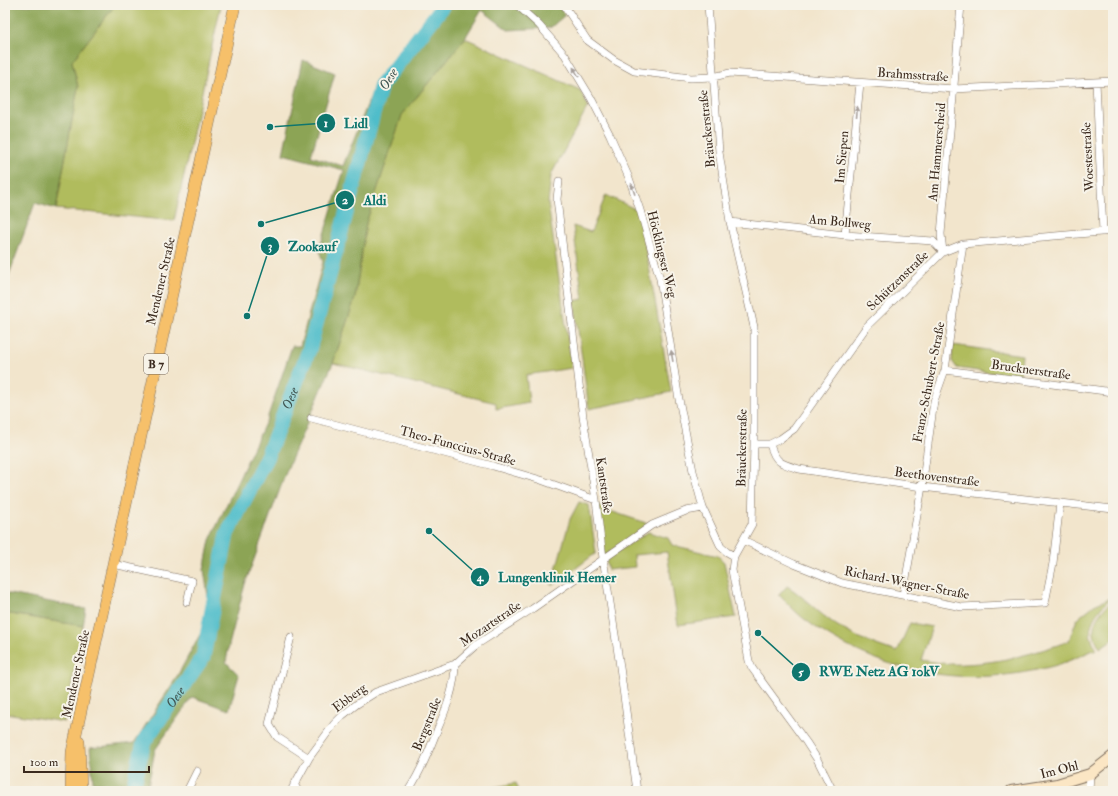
<svg xmlns="http://www.w3.org/2000/svg" width="1118" height="796" viewBox="0 0 1118 796" font-family="'IM FELL Double Pica',serif">
	<style>
		.green { fill: #b0bc5d; stroke: #76733e }
		.forest { fill: #8ca454; stroke: #646739 }
		.lines { fill: none; stroke-linecap: round; stroke-linejoin: round }
		.river { stroke: #50bdca; stroke-width: 15 }
		.minor-casing { stroke: #7b6b5b; stroke-width: 8 }
		.secondary-casing { stroke: #7b6b5b; stroke-width: 12 }
		.primary-casing { stroke: #7b6b5b; stroke-width: 12 }
		.minor { stroke: #fff; stroke-width: 7 }
		.secondary { stroke: #fbe6c4; stroke-width: 10 }
		.primary { stroke: #f6c06b; stroke-width: 11 }
		.oneway { fill: #a79f9a }
		.labels { text-anchor: middle; stroke-width: 4; stroke-linejoin: round; paint-order: stroke }
		.shield { fill: #f7f3e8; stroke: #73665b; stroke-width: 1 }
		.shield-label { font-size: 12px; font-weight: bold; fill: #3b2a1e }
		.street-label { font-size: 13px; fill: #3b2a1e; stroke: #f7f3e8 }
		.water-label { font-size: 14px; font-style: italic; fill: #415652; stroke: #f7f3e8 }
		.leader { fill: none; stroke: #0f766e; stroke-width: 1.5 }
		.callout-dot { fill: #0f766e; stroke: #f7f3e8; stroke-width: 1.5 }
		.mark-label { font-size: 12px; text-anchor: middle; font-weight: bold; fill: #fff }
		.callout-label { font-size: 14px; text-anchor: middle; font-weight: bold; fill: #0f766e; stroke: #f7f3e8; stroke-width: 4; stroke-linejoin: round; paint-order: stroke }
	</style>
	<rect width="100%" height="100%" fill="#f7f3e8"/>
	<filter id="ink" filterUnits="userSpaceOnUse"><feTurbulence type="fractalNoise" baseFrequency=".025" numOctaves="2"/><feDisplacementMap in="SourceGraphic" scale="8" xChannelSelector="R" yChannelSelector="G"/><feConvolveMatrix kernelMatrix="1 2 1 2 8 2 1 2 1" color-interpolation-filters="sRGB"/></filter>
	<filter id="wash" filterUnits="userSpaceOnUse"><feTurbulence type="fractalNoise" baseFrequency=".012" numOctaves="4" result="noise"/><feDisplacementMap in="SourceGraphic" scale="16" xChannelSelector="R" yChannelSelector="G"/><feGaussianBlur stdDeviation="0.9" result="paint"/><feColorMatrix in="noise" values="0 0 0 0 0 0 0 0 0 0 0 0 0 0 0 0 0 1.4 0 .05"/><feComposite in="paint" operator="in"/></filter>
	<g filter="url(#wash)">
		<rect width="100%" height="100%" fill="#f2e5cc"/>
		<path class="green" d="M115 5H221L174 221 56 209 78 87 72 61Z
			M465 38 580 90 588 106 551 175 548 203 572 368 526 375 529 403 496 409V403L333 363 355 298 366 223 402 115Z
			M606 195 637 210 643 233 671 392 589 409 574 301 583 299 573 226 591 232Z
			M953 345 1022 355 1020 377 957 368 952 361Z
			M579 502 589 505 596 553 555 584 552 585 550 580 555 573 570 519Z
			M598 505 604 509 646 523 649 525 604 556Z
			M648 532 668 538 672 545 718 556 724 562 736 617 678 625 667 552 634 555 635 567 608 570 606 559Z
			M787 586C802 595 814 609 828 619 848 635 872 644 897 652L910 623 932 627 921 660C935 662 950 665 964 664 1000 663 1036 653 1069 641L1077 619 1094 605 1112 597C1102 606 1087 622 1091 637 1092 641 1095 645 1096 649 1084 654 1070 661 1057 665 971 689 884 676 811 624 799 616 789 605 779 595Z
			M1113 600V639L1100 648C1098 644 1094 638 1094 633 1092 620 1104 608 1113 600Z
			M5 613 83 626 64 722 5 713Z
			M516 783 519 791H475Z"/>
		<path class="forest" d="M5 5H115L72 61 78 87 56 209 35 203 5 286Z
			M440 5H558L565 15 550 28 508 30 482 10 465 38 402 115 366 223 355 298 333 363 288 467 245 584 229 645 226 662 239 675 229 710 192 697 155 750 147 791H116L114 786 93 782 90 748 134 743 175 680 202 631 208 596 204 570 210 540 267 419 292 346H300L323 262 319 250 344 170 283 154 303 60 335 73 311 156 343 166 374 88Z
			M5 593 86 609 83 626 5 613Z"/>
		<g class="lines">
			<path class="river" id="s1" d="M132 791 144 742 203 657 227 534 267 456 309 350 381 85 444 5"/>
		</g>
	</g>
	<g filter="url(#ink)">
		<g class="lines">
			<defs>
				<path id="minor" d="M517 5 539 25 565 55 591 98 610 135 629 178 640 210 660 279 678 394 693 471 703 508 721 547 727 552 734 556
					M564 5 587 40 614 60 634 71 691 78 713 77 730 73 954 89 1113 81
					M708 5 719 152 730 222 754 327V444L752 524 734 556 732 570 749 661 752 668 806 742 817 759 833 791
					M1096 82 1103 232
					M559 181 557 199 583 417 596 500 603 558 619 660 637 791
					M730 222 845 235 933 241 943 252
					M845 235 860 83
					M943 252 941 234 961 5
					M945 370 1113 392
					M311 418 493 466 541 480 596 500
					M754 444H770L780 439 794 429 867 326 943 252 963 244 1113 231
					M770 444C775 463 782 464 799 469L922 487 1113 509
					M743 540 794 564 842 583 962 607 1045 603 1053 563 1060 503
					M113 564 192 581 187 602
					M903 595 922 487 934 401 945 370 963 244
					M291 637 269 724 277 737 309 758
					M294 784 298 791
					M187 791 197 771
					M291 791 309 758 334 724 343 715 357 704 376 692 455 664 476 645 532 609 652 525 686 511 703 508
					M408 791C419 775 427 756 434 738 444 714 455 690 455 664
					M1089 791 1090 774"/>
				<path id="secondary" d="M1011 791 1057 784 1090 774 1113 756"/>
				<path id="primary" d="M79 741 81 791
					M71 791 72 752 235 5"/>
			</defs>
			<use href="#minor" class="minor-casing"/>
			<use href="#secondary" class="secondary-casing"/>
			<use href="#primary" class="primary-casing"/>
			<use href="#minor" class="minor"/>
			<use href="#secondary" class="secondary"/>
			<use href="#primary" class="primary"/>
		</g>
		<defs><path id="oneway-solid" d="M-6-.8H1V-3.2L6.5 0L1 3.2V.8H-6Z"/></defs>
		<g class="oneway">
			<use href="#oneway-solid" transform="translate(576 72) rotate(-121)"/>
			<use href="#oneway-solid" transform="translate(857 112) rotate(-85)"/>
			<use href="#oneway-solid" transform="translate(633 189) rotate(-109)"/>
			<use href="#oneway-solid" transform="translate(672 356) rotate(-99)"/>
		</g>
	</g>
	<g class="labels">
		<rect class="shield" x="144" y="354" width="24" height="20" rx="3"/>
		<g class="shield-label">
			<text x="156" y="368">B 7</text>
		</g>
		<g class="street-label">
			<text transform="translate(913 74) rotate(4)" y="5">Brahmsstraße</text>
			<text transform="translate(706 129) rotate(-96)" y="5">Bräuckerstraße</text>
			<text transform="translate(936 152) rotate(-85)" y="5">Am Hammerscheid</text>
			<text transform="translate(841 157) rotate(-85)" y="5">Im Siepen</text>
			<text transform="translate(1087 157) rotate(-93)" y="5">Woestestraße</text>
			<text transform="translate(840 221) rotate(5)" y="5">Am Bollweg</text>
			<text transform="translate(663 254) rotate(76)" y="5">Höcklingser Weg</text>
			<text transform="translate(897 280) rotate(-44)" y="5">Schützenstraße</text>
			<text transform="translate(160 281) rotate(-77)" y="5">Mendener Straße</text>
			<text transform="translate(1031 369) rotate(8)" y="5">Brucknerstraße</text>
			<text transform="translate(928 382) rotate(-79)" y="5">Franz-Schubert-Straße</text>
			<text transform="translate(458 445) rotate(15)" y="5">Theo-Funccius-Straße</text>
			<text transform="translate(741 448) rotate(-89)" y="5">Bräuckerstraße</text>
			<text transform="translate(937 476) rotate(7)" y="5">Beethovenstraße</text>
			<text transform="translate(605 485) rotate(82)" y="5">Kantstraße</text>
			<text transform="translate(907 582) rotate(11)" y="5">Richard-Wagner-Straße</text>
			<text transform="translate(490 623) rotate(-34)" y="5">Mozartstraße</text>
			<text transform="translate(75 674) rotate(-78)" y="5">Mendener Straße</text>
			<text transform="translate(349 697) rotate(-37)" y="5">Ebberg</text>
			<text transform="translate(426 724) rotate(-68)" y="5">Bergstraße</text>
			<text transform="translate(1059 769) rotate(-14)" y="5">Im Ohl</text>
		</g>
		<g class="water-label">
			<text transform="translate(388 79) rotate(-58)" y="5">Oese</text>
			<text dy="5" stroke="none"><textPath href="#s1" startOffset="429">Oese</textPath></text>
			<text dy="5" stroke="none"><textPath href="#s1" startOffset="105">Oese</textPath></text>
		</g>
	</g>
	<path class="leader" d="M270 127L326 123M261 224L345 200M247 316L270 246M429 531L480 577M758 633L801 672"/>
	<g class="callout-dot">
		<circle cx="270" cy="127" r="4"/>
		<circle cx="261" cy="224" r="4"/>
		<circle cx="247" cy="316" r="4"/>
		<circle cx="429" cy="531" r="4"/>
		<circle cx="758" cy="633" r="4"/>
		<circle cx="326" cy="123" r="10"/>
		<circle cx="345" cy="200" r="10"/>
		<circle cx="270" cy="246" r="10"/>
		<circle cx="480" cy="577" r="10"/>
		<circle cx="801" cy="672" r="10"/>
	</g>
	<g class="mark-label">
		<text x="326" y="127">1</text>
		<text x="345" y="204">2</text>
		<text x="270" y="250">3</text>
		<text x="480" y="581">4</text>
		<text x="801" y="676">5</text>
	</g>
	<g class="callout-label">
		<text x="356" y="128">Lidl</text>
		<text x="375" y="205">Aldi</text>
		<text x="312" y="251">Zookauf</text>
		<text x="557" y="582">Lungenklinik Hemer</text>
		<text x="879" y="676">RWE Netz AG 10kV</text>
	</g>
	<rect width="1118" height="796" fill="none" stroke="#f7f3e8" stroke-width="20"/>
	<path d="M24 766v6h125v-6" fill="none" stroke="#3b2a1e" stroke-width="2"/>
	<text x="30" y="766" font-size="12" fill="#3b2a1e" stroke="#f7f3e8" stroke-width="3" paint-order="stroke">100 m</text>
</svg>
